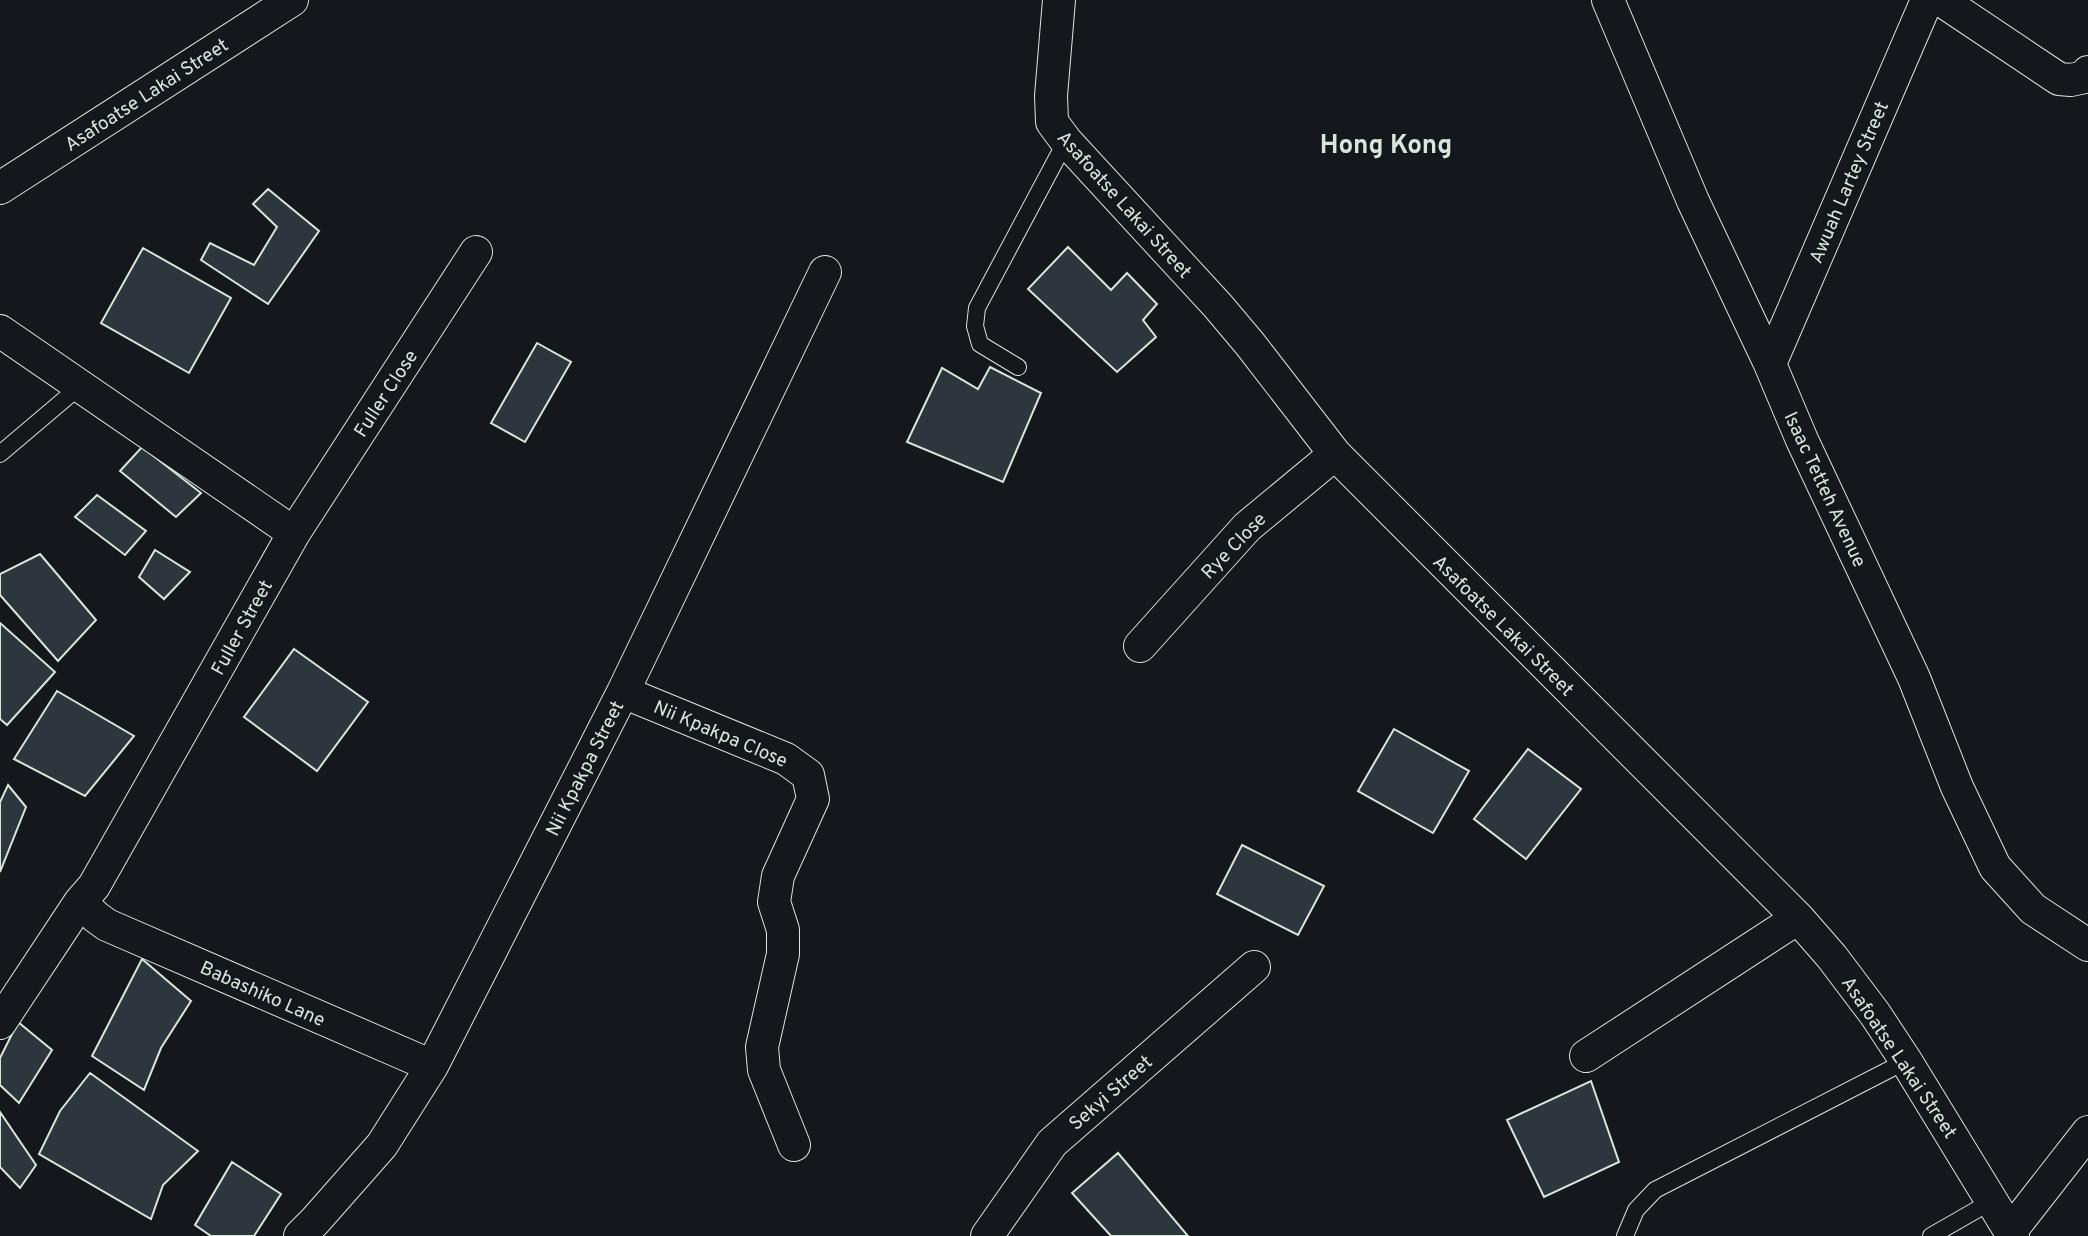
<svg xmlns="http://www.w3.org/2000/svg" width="2088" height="1236" viewBox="0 0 2088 1236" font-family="Overpass,sans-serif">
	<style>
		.building { fill: #2c363c; stroke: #d8e6dc; stroke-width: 2 }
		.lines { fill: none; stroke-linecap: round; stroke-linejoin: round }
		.service-casing { stroke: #d8e6dc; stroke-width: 18 }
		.minor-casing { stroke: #d8e6dc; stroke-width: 34 }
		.service { stroke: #14181c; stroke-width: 16 }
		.minor { stroke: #14181c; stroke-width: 32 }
		.labels { text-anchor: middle; stroke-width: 5; stroke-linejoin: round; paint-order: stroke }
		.street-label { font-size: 19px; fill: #d8e6dc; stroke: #14181c }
		.district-label { font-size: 26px; font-weight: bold; fill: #d8e6dc; stroke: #14181c }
	</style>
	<rect width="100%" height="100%" fill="#14181c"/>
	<path class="building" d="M268 189 319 231 268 304 201 260 210 243 254 265 277 227 253 204Z
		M1068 247 1111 290 1127 273 1157 304 1143 320 1156 337 1117 372 1028 289Z
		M143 248 231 298 189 373 101 323Z
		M537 343 571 362 525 442 491 423Z
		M990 367 1041 393 1003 482 907 442 942 368 978 389Z
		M142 447 201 493 176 517 120 471Z
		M97 495 146 531 125 555 75 517Z
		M155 550 190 572 164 599 139 577Z
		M40 554 96 620 58 661 0 595V574Z
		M0 623 55 672 7 725 0 719Z
		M294 649 368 702 317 771 244 717Z
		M57 691 134 736 85 796 14 759Z
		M1394 729 1469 771 1433 833 1358 791Z
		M1528 749 1581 789 1526 859 1474 819Z
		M8 785 26 807 0 872V802Z
		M1242 845 1324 886 1298 935 1217 894Z
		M142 959 191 1001 161 1048 144 1090 92 1056Z
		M18 1022 52 1050 19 1103 0 1085V1058Z
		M90 1073 198 1151 163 1185 151 1219 39 1154 60 1111Z
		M1591 1081 1619 1162 1544 1197 1507 1120Z
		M0 1112 36 1165 20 1188 0 1167Z
		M1118 1153 1188 1236H1111L1072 1193Z
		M232 1162 281 1194 254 1236H211L195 1225Z"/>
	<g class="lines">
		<defs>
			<path id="service" d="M1018 367 980 344 975 326 977 308 1066 141
				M0 454 79 387
				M1625 1236 1636 1210 1655 1190 1906 1061
				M1931 1236 1992 1201"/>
			<path id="minor" d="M1059 0 1051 96 1052 122 1066 141 1218 306 1250 344 1335 454 1798 918 1832 957 1875 1014 1906 1061 2013 1236
				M1608 0 1693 201 1770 364 1802 440 1914 678 1957 787 1995 867 2033 909 2088 945
				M1941 0 2059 79 2071 80 2085 77 2088 72
				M0 188 292 0
				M0 331 294 533
				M1770 364 1927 0
				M1140 646 1247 527 1335 454
				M623 692 786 759 808 775 813 799 778 876 774 902 783 930V954L762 1047 764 1070 794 1145
				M80 902 96 917 107 925 432 1066
				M0 1023 80 902 94 886 294 533 476 252
				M1586 1056 1798 918
				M2010 1232 2088 1132
				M300 1236 315 1221 382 1145 432 1066 623 692 825 272
				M987 1236 1052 1143 1254 967"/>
		</defs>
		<use href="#service" class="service-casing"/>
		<use href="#minor" class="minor-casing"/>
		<use href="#service" class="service"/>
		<use href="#minor" class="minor"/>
	</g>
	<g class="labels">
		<g class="street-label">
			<text transform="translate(146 94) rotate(-33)" y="7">Asafoatse Lakai Street</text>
			<text transform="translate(1848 182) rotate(-67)" y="7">Awuah Lartey Street</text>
			<text transform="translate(1125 204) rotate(48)" y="7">Asafoatse Lakai Street</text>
			<text transform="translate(385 393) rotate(-57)" y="7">Fuller Close</text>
			<text transform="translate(1826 489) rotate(65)" y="7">Isaac Tetteh Avenue</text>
			<text transform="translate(1233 545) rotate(-46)" y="7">Rye Close</text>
			<text transform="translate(1504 625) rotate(45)" y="7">Asafoatse Lakai Street</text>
			<text transform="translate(241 627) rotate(-61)" y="7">Fuller Street</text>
			<text transform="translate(721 733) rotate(23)" y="7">Nii Kpakpa Close</text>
			<text transform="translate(584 768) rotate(-63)" y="7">Nii Kpakpa Street</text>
			<text transform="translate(263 993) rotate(24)" y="7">Babashiko Lane</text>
			<text transform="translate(1900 1057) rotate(56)" y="7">Asafoatse Lakai Street</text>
			<text transform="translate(1110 1092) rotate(-41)" y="7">Sekyi Street</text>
		</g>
		<g class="district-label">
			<text x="1386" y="153">Hong Kong</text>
		</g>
	</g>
</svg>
